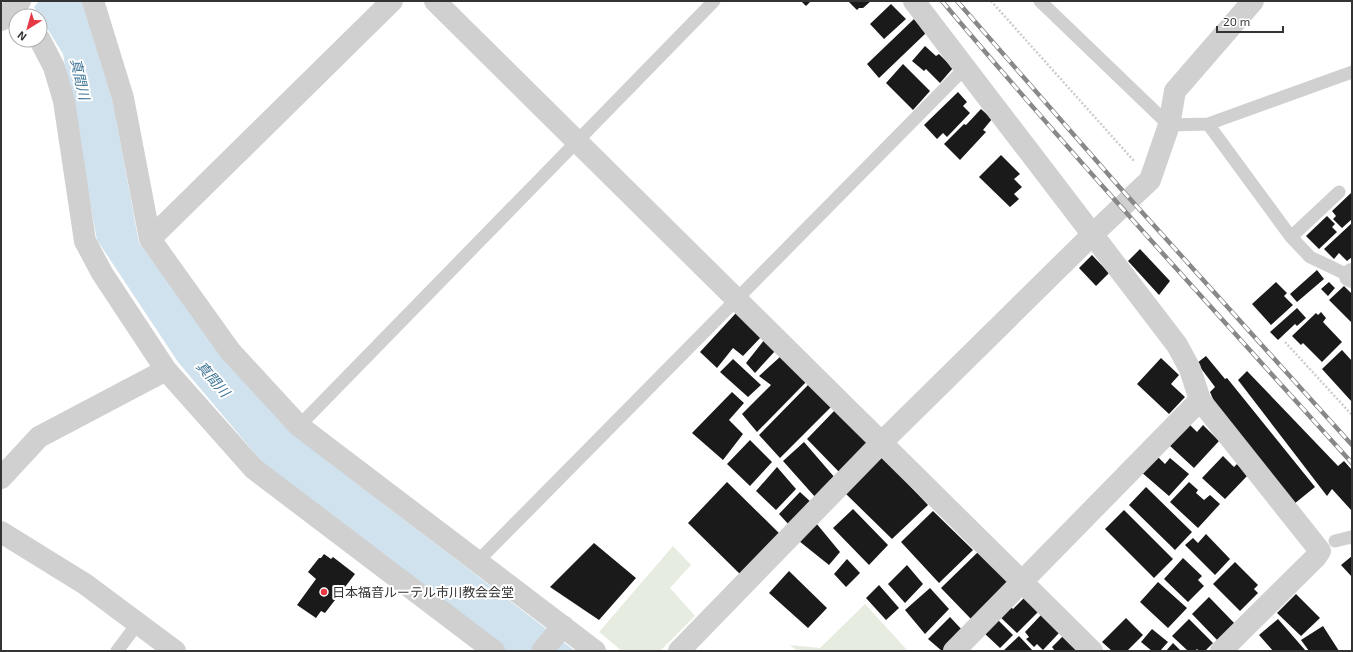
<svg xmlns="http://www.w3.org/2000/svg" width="1353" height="652" viewBox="0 0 1353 652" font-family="'Exo 2','Noto Sans JP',sans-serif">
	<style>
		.green { fill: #e6ecdf }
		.water { fill: #cfe2ee }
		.building { fill: #1a1a1a }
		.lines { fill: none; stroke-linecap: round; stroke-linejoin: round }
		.path { stroke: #cdcdcd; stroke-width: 2.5; stroke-dasharray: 2 2; stroke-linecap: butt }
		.lane { stroke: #d0d0d0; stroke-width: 13 }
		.street { stroke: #d0d0d0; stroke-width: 22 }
		.rail-casing { stroke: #888; stroke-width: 4.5 }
		.rail { stroke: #fff; stroke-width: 3; stroke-dasharray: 9; stroke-linecap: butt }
		.poi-dot { fill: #e63946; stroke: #fff; stroke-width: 1.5 }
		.labels { text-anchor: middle; stroke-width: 4; stroke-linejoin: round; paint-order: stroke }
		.poi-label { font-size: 13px; fill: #333; stroke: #fff; text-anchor: start }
		.water-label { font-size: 14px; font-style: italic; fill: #3f7597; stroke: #fff }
	</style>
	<rect width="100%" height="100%" fill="#fff"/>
	<path class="green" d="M673 546 691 565 670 588 695 616 660 651H622L599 632Z
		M865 604 908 651H797L790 645 820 648Z"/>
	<path class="water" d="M39 1H82L113 103 139 243 209 338 290 432 575 651H505L263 463 178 362 97 240 63 54 34 7Z"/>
	<path class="building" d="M801 1H811L806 6Z
		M848 1H871L863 8H859L857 10Z
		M891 4 906 19 884 39 870 24Z
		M914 19 926 33 879 78 867 64Z
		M925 46 936 56 939 54 953 68 940 83 926 69 924 71 912 61Z
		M903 64 930 91 913 110 886 83Z
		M958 92 967 102 963 106 970 113 947 137 943 133 937 139 924 125Z
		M981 109 992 119 983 130 986 132 960 160 944 144 964 124 966 125Z
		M1001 155 1020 174 1014 179 1022 187 1014 194 1019 199 1010 207 979 177Z
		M1351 193 1352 195V219L1342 228 1333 219 1336 216 1332 211Z
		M1327 216 1335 224 1332 227 1337 232 1319 249 1306 236Z
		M1352 223V257L1347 261 1339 253 1334 259 1324 249Z
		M1140 249 1170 281 1159 295 1128 261Z
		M1092 255 1109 273 1096 286 1079 268Z
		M1317 270 1324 279 1297 302 1290 294Z
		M1276 282 1287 293 1284 296 1293 305 1271 325 1252 304Z
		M1329 282 1335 288 1328 296 1321 289Z
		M1344 286 1352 294V323L1329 300Z
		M1297 308 1306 318 1297 326 1295 324 1278 340 1270 332Z
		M1321 312 1326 318 1323 322 1342 342 1322 362 1303 343 1301 345 1292 336 1316 313 1318 315Z
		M736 313 762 336 743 356 733 348 717 368 700 352Z
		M765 339 775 351 755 373 746 363Z
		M1342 350 1352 361V402L1322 369Z
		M781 356 806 382 757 432 742 414 771 385 759 376Z
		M1206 356 1225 379 1227 378 1315 487 1294 504 1216 406 1210 392 1215 387 1197 363Z
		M1161 358 1179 375 1171 384 1185 397 1169 414 1137 384Z
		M733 359 761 385 748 397 720 372Z
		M1247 371 1338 466 1344 461 1352 470V508L1351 510 1332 489 1327 496 1238 380Z
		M810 383 832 406 780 458 759 435Z
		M732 392 744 403 729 420 743 434 723 460 692 433Z
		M835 410 870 445 841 474 807 439Z
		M1189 424 1197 432 1203 425 1219 441 1194 468 1169 445Z
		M750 440 772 462 750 486 727 464Z
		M804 442 836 479 816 498 783 461Z
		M881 455 928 505 892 539 845 493Z
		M1223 456 1234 467 1237 464 1248 475 1225 499 1202 478Z
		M1158 457 1165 464 1170 458 1189 474 1169 496 1140 471Z
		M777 467 796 489 776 510 756 491Z
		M727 482 782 536 742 576 688 523Z
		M1189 482 1198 490 1196 493 1204 500 1210 495 1220 504 1198 528 1170 502Z
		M1146 487 1192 532 1175 550 1129 505Z
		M800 492 813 504 791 527 779 514Z
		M853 509 888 545 869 565 833 528Z
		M1124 510 1173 559 1154 578 1105 529Z
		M933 511 973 550 939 583 901 542Z
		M816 523 840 552 829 565 799 541Z
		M1206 534 1230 559 1215 575 1185 545 1193 538 1198 543Z
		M594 543 636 578 599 620 550 587Z
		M978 552 1008 582 972 620 941 588Z
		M324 554 331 559 333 557 355 574 325 613 321 611 316 618 297 605 316 579 308 572 319 558H321Z
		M1352 556V577L1341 565Z
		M1183 558 1202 576 1198 580 1204 586 1188 602 1164 579Z
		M847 559 860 573 846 587 834 574Z
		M1235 562 1258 585 1254 589 1258 593 1240 611 1213 584Z
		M907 565 923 584 905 603 888 584Z
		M789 571 827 608 808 628 769 593Z
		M1158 582 1187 608 1168 628 1140 602Z
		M879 585 899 608 886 620 866 598Z
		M930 588 949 609 925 634 905 610Z
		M1296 594 1320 618 1301 636 1277 613Z
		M1209 597 1237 626 1220 643 1192 614Z
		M1024 598 1038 612 1017 633 997 614 1007 604 1013 609Z
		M1041 615 1059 633 1043 650 1037 644 1034 647 1026 639 1029 637 1025 632Z
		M950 617 964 632 945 651H942L928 639Z
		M996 618 1013 635 1000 648 983 632Z
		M1126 618 1143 635 1127 651H1112L1102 642Z
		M1189 619 1213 643 1205 651H1199L1197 649 1195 651H1188L1172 636Z
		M1278 619 1305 650 1303 651H1273L1259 635Z
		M1323 626 1339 651H1309L1301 640Z
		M1152 629 1168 642 1160 651H1152L1141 642Z
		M1019 636 1033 651H1003Z
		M1063 636 1079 651H1055L1052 647Z
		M1173 643 1181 651H1166Z"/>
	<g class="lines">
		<path class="path" d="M991 1 1134 161
			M1285 342 1352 415"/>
		<path class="lane" d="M1040 1 1169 125 1208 124 1352 72
			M1208 124 1291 237 1310 257 1350 276
			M1291 237 1339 192
			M299 426 714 1
			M1335 541 1351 537 1352 538
			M477 562 965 68
			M117 651 138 623"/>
		<path class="street" d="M93 1 123 98 150 239 230 351 299 426 595 651
			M435 1 1092 651
			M914 1 1177 345 1190 369 1200 400 1320 551 1316 557 1221 651
			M1 20 20 1
			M40 40 54 67 64 101 85 241 102 273 166 370 254 469 494 651
			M150 239 392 1
			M1352 274 1350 276 1352 277
			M1 478 39 437 166 370
			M1 532 85 584 175 651
			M542 651 563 626
			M679 651 882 442 1093 234 1150 180 1169 125 1175 91 1253 1
			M954 651 1200 400"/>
		<defs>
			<path id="rail" d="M942 1C1074 158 1214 310 1352 463
				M957 1 1122 190 1352 445"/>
		</defs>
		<use href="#rail" class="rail-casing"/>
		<use href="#rail" class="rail"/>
	</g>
	<circle class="poi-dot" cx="324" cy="592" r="4"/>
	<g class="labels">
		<g class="poi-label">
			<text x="332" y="597">日本福音ルーテル市川教会会堂</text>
		</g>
		<g class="water-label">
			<text transform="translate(80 79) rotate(77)" y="5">真間川</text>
			<text transform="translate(213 379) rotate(49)" y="5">真間川</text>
		</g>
	</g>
	<rect width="1353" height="652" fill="none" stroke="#333333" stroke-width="4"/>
	<g transform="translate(28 28) rotate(217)"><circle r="19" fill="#ffffff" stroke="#adadad"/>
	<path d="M0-3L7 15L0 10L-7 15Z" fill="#e63946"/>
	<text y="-6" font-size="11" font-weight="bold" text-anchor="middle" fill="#333333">N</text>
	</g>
	<path d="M1217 26v6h66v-6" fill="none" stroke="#333333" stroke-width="2"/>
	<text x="1223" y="26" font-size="12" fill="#333333" stroke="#ffffff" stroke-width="3" paint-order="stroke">20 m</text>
</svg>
